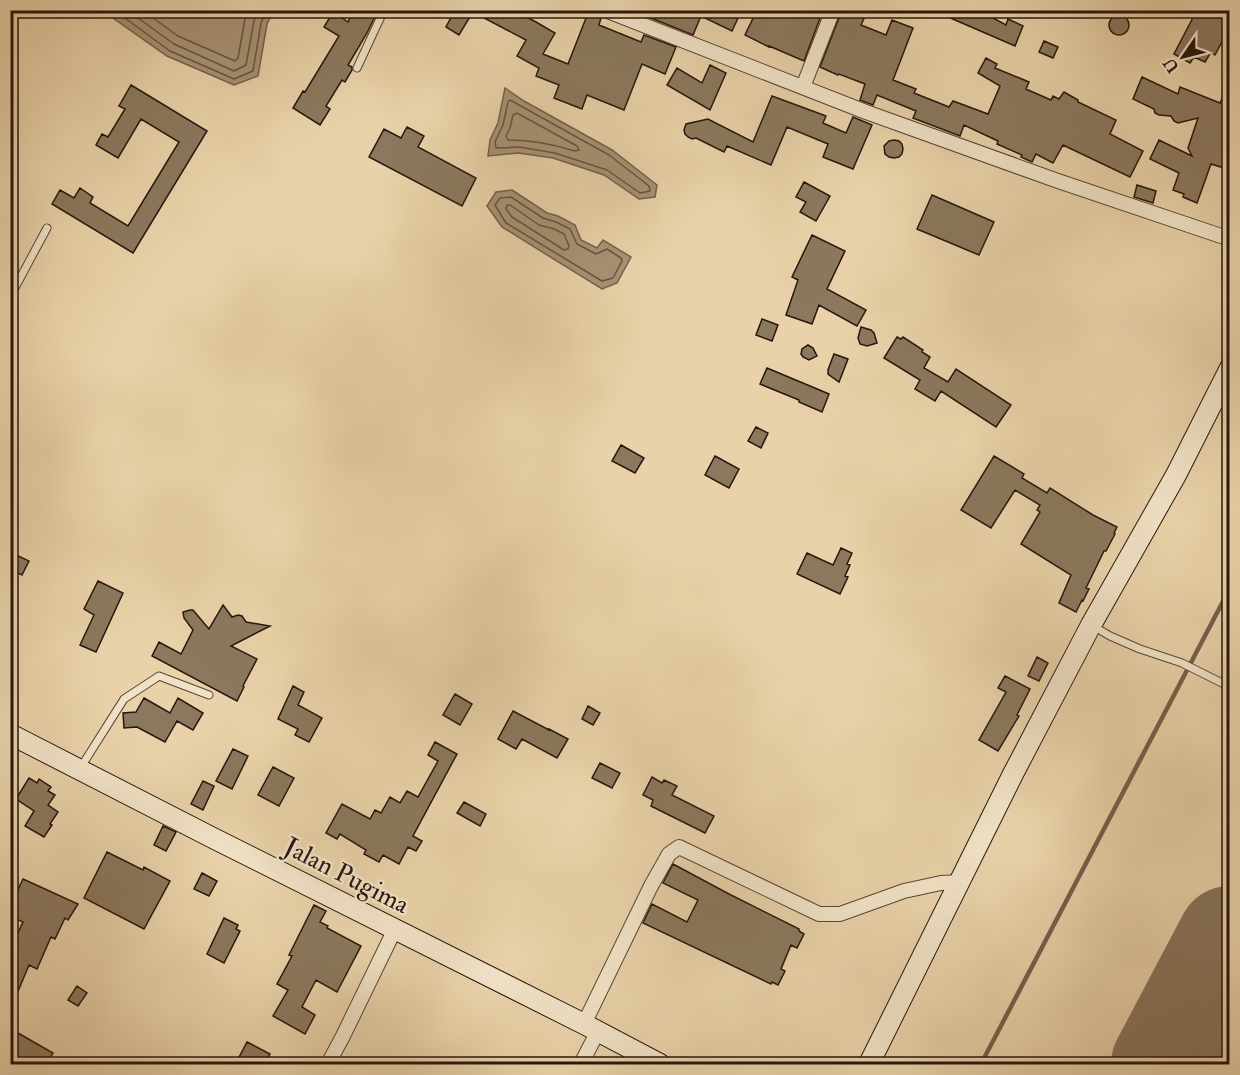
<svg xmlns="http://www.w3.org/2000/svg" width="1240" height="1075" viewBox="0 0 1240 1075" font-family="'IM FELL Double Pica',serif">
	<style>
		.water { fill: #a79274; stroke: #73604b; stroke-width: 1.5 }
		.lines { fill: none; stroke-linecap: round; stroke-linejoin: round }
		.shore { stroke: #665440; stroke-width: 1.5 }
		.stream { stroke: #73604b; stroke-width: 4.5 }
		.runway { stroke: #88745b; stroke-width: 106 }
		.building { fill: #8b785e; stroke: #26160d; stroke-width: 1.5 }
		.lane-casing { stroke: #574534; stroke-width: 9 }
		.street-casing { stroke: #574534; stroke-width: 16 }
		.secondary-casing { stroke: #26160d; stroke-width: 22 }
		.lane { stroke: #f1e2c7; stroke-width: 7 }
		.street { stroke: #f1e2c7; stroke-width: 14 }
		.secondary { stroke: #f1e2c7; stroke-width: 20 }
		.labels { text-anchor: middle; stroke-width: 5; stroke-linejoin: round; paint-order: stroke }
		.street-label { font-size: 26px; fill: #26160d; stroke: #f1e2c7 }
	</style>
	<rect width="100%" height="100%" fill="#e9d2a9"/>
	<filter id="stains"><feTurbulence type="fractalNoise" baseFrequency=".00333" numOctaves="4"/><feColorMatrix values="0 0 0 0 .2 0 0 0 0 .09 0 0 0 0 .02 0 0 0 .5 -.17"/></filter>
	<radialGradient id="worn" r=".72"><stop offset=".6" stop-color="#630" stop-opacity="0"/><stop offset="1" stop-color="#630" stop-opacity=".3"/></radialGradient>
	<path class="water" d="M103 11H274L267 24 258 76 234 85 167 56Z
		M505 88 524 101 612 150 657 185 655 197 639 199 604 175 553 158 518 153 488 156 490 140 498 123Z
		M512 190 547 213 558 216 575 225 581 240 597 248 603 240 631 257 617 283 602 289 502 227 487 206 496 192Z"/>
	<g class="lines">
		<path class="shore" d="M114 10 170 51 234 79 253 71 261 23 267 10
			M127 10 174 44 234 71 246 65 254 21 259 10
			M142 10 178 36 235 61 238 58 245 19 249 10
			M510 100 609 155 649 186 650 191 640 193 607 170 555 153 519 147 496 148 495 142 503 125 508 102Z
			M517 113 577 146 579 150 575 151C553 144 531 140 508 140L506 136 510 128 513 115Z
			M511 197 543 218 556 222 570 229 577 244 596 254 607 249 621 258 622 261 613 278 602 281 506 223 495 205 500 198Z
			M507 205H510L539 225 554 229 564 234 569 246 568 249 564 250 512 217 506 209Z"/>
		<path class="stream" d="M981 1064 1230 588"/>
		<path class="runway" d="M1164 1064 1230 939"/>
	</g>
	<path class="building" d="M354 10H378L367 33 348 65 352 67V70L345 82 342 80 326 106 330 109 320 125 293 108 303 91 305 92 339 36 324 27 333 12 348 22Z
		M455 10H463L471 15 459 35 446 27Z
		M469 10H513L536 22 555 33 543 54 568 64 588 13 601 18 599 25 641 42 644 35 676 47 665 74 642 64 624 110 587 95 582 109 554 98 559 85 536 76 539 68 517 56 526 40Z
		M654 10H722L738 18 732 31 701 16 693 35 651 18Z
		M757 10H823L804 61 769 46V47L745 35Z
		M842 10H868L861 25 886 35 892 20 913 28 893 80 916 89 914 93 949 107 953 101 988 114 1000 86 978 73 986 58 997 64 995 68 1029 82 1026 89 1051 100 1053 96 1059 99 1064 92 1078 100V102L1116 120 1110 134 1143 151 1130 177 1063 145 1053 163 1036 154 1032 162 1021 157 1022 155 997 144 998 141 964 125 960 136 913 118 916 111 877 95 873 105 860 100 865 84 839 74 838 75 820 67Z
		M932 10H978L1006 25 1008 19 1023 26 1015 46Z
		M1197 10H1230V27L1215 55 1211 52 1205 62 1194 57 1190 63 1174 54Z
		M1109 25a10 10 0 1 1 20 0a10 10 0 1 1-20 0Z
		M1044 41 1058 47 1053 58 1039 52Z
		M710 65 726 73 710 110 667 85 677 68 702 83Z
		M1142 77 1178 94 1180 87 1220 103 1230 81V170L1211 164 1197 203 1183 197 1184 194 1173 190 1179 173 1150 159 1159 140 1192 156 1188 148 1198 118 1178 123 1174 121 1171 116 1159 115 1155 113 1154 109 1133 99Z
		M131 85 207 131 133 253 52 204 60 190 74 198 80 188 93 197 90 203 128 226 179 142 141 119 118 158 96 145 102 134 108 137 125 109 119 106Z
		M772 96 826 116 823 123 846 133 853 117 872 125 853 169 823 157 828 144 787 127 771 165 727 146 724 152 696 138 692 139 688 137 685 134 684 130 686 124 708 119 753 142Z
		M407 127 424 136 418 147 476 178 462 206 369 157 384 129 401 138Z
		M894 140 899 141 902 144 903 149 902 154 899 157 894 158 889 157 885 154 884 146 889 141Z
		M804 182 830 196 816 221 800 212 806 202 796 197Z
		M1137 185 1156 191 1153 203 1134 197Z
		M932 195 994 222 979 255 917 229Z
		M812 235 845 251 827 289 866 310 857 326 819 305 812 324 786 315 798 280 792 277Z
		M762 319 778 325 772 341 756 335Z
		M861 327 871 330 874 333 877 343 867 346 860 344 858 338Z
		M897 337 901 339 903 337 923 350 922 352 930 357 924 368 948 382 956 369 1011 405 996 427 941 391 935 401 915 389 920 380 884 358Z
		M808 345 813 348 817 356 809 360 803 357 801 354 802 349Z
		M834 354 848 359 839 382 828 374V370Z
		M767 368 829 394 822 412 799 402V400L760 384Z
		M756 427 768 433 761 448 748 441Z
		M621 445 644 458 635 473 612 461Z
		M715 456 739 469 729 488 705 475Z
		M994 456 1024 474 1022 478 1047 493 1050 488 1093 515 1117 527 1114 533 1115 534 1106 551H1104L1086 588 1089 589 1083 601 1082 600 1076 612 1059 603 1071 575 1021 544 1040 512 1037 510 1040 505 1015 490 991 528 961 510Z
		M841 548 852 553 847 564 850 565 845 576 848 577 840 594 797 574 807 553 833 565Z
		M10 552 29 561 22 575 10 569Z
		M98 581 123 593 96 652 80 645 94 615 84 609Z
		M223 605 232 617 238 615 242 616 246 622 270 626 231 646 257 659 243 686 244 687 237 701 152 656 159 642 181 654 193 630 184 618 183 612 190 610H193L209 629Z
		M1037 657 1048 663 1039 681 1028 676Z
		M1005 676 1030 689 1017 715 1019 716 998 751 979 740 1006 692 998 688Z
		M293 686 304 692 298 705 322 718 309 742 295 735 298 729 278 719Z
		M455 694 472 704 460 725 443 715Z
		M144 698 170 713 178 698 203 713 193 730 177 721 165 742 137 727 124 728 123 713 136 712Z
		M588 706 600 713 593 725 582 719Z
		M513 711 549 730V729L568 739 557 758 522 739 516 749 498 739Z
		M435 742 457 754 413 836 422 841 416 851 408 847 399 864 383 855 379 862 364 854 366 850 340 834 337 839 326 833 342 804 370 819 375 810 381 813 390 797 400 803 407 791 418 797 438 761 428 755Z
		M233 749 248 756 232 789 216 781Z
		M600 763 620 773 612 788 592 778Z
		M273 767 294 778 279 806 258 795Z
		M652 777 662 783 664 780 677 786 672 795 714 816 705 833 651 806 653 800 643 795Z
		M29 778 37 783 39 779 51 787 48 791 55 795 48 805 58 812 50 824 52 825 44 837 25 826 34 811 16 799Z
		M203 781 214 786 203 810 191 804Z
		M464 802 486 814 480 826 457 813Z
		M163 826 176 832 166 851 154 845Z
		M107 852 143 870 144 867 170 881 144 929 84 898Z
		M673 864 729 894 799 929V931L804 934 797 948 791 945 781 969 785 971 778 985 772 982 771 984 643 923 652 904 687 922 698 900 663 883Z
		M202 873 217 881 209 896 194 889Z
		M23 879 78 904 68 920 65 918 55 939 51 937 37 969 29 965 11 1008 10 950 23 922 10 916V894L15 896Z
		M314 905 326 911 320 922 328 926 327 928 361 946 337 992 316 980 302 1007 315 1015 305 1034 273 1016 288 990 277 984 292 956 289 955Z
		M224 918 238 925 236 929 240 931 224 963 207 954Z
		M77 986 87 993 78 1006 68 1000Z
		M18 1033 53 1053 46 1065H10V1047Z
		M247 1042 270 1054 264 1065H235Z"/>
	<g class="lines">
		<defs>
			<path id="lane" d="M357 68 384 10
				M10 297 47 228
				M1093 626 1110 636 1140 649 1182 663 1230 687
				M81 767 124 699 159 676 209 695"/>
			<path id="street" d="M605 10 866 112 1058 181 1230 239
				M803 87 833 10
				M584 1024 651 886 669 854 679 847 819 914H840L904 891 941 883 960 882
				M328 1064 343 1036 395 929
				M581 1064 597 1033"/>
			<path id="secondary" d="M10 734 213 838 584 1024 660 1064
				M869 1064 1013 774 1091 625 1176 475 1230 368"/>
		</defs>
		<use href="#lane" class="lane-casing"/>
		<use href="#street" class="street-casing"/>
		<use href="#secondary" class="secondary-casing"/>
		<use href="#lane" class="lane"/>
		<use href="#street" class="street"/>
		<use href="#secondary" class="secondary"/>
	</g>
	<g class="labels">
		<g class="street-label">
			<text transform="translate(347 875) rotate(27)" y="9">Jalan Pugima</text>
		</g>
	</g>
	<rect width="1240" height="1075" fill="none" stroke="#e9d2a9" stroke-width="36"/>
	<rect x="12" y="12" width="1216" height="1051" fill="none" stroke="#26160d" stroke-width="3"/>
	<rect x="18" y="18" width="1204" height="1039" fill="none" stroke="#26160d" stroke-width="1.5"/>
	<g transform="translate(1183 57) rotate(235)" stroke="#f1e2c7" stroke-width="4.5" paint-order="stroke">
	<path d="M0-4.5L10 22L0 15L-10 22Z" fill="#26160d"/>
	<text y="-9" font-size="16" font-weight="bold" text-anchor="middle" fill="#26160d">U</text>
	</g>
	<rect width="100%" height="100%" filter="url(#stains)"/>
	<rect width="100%" height="100%" fill="url(#worn)"/>
</svg>
